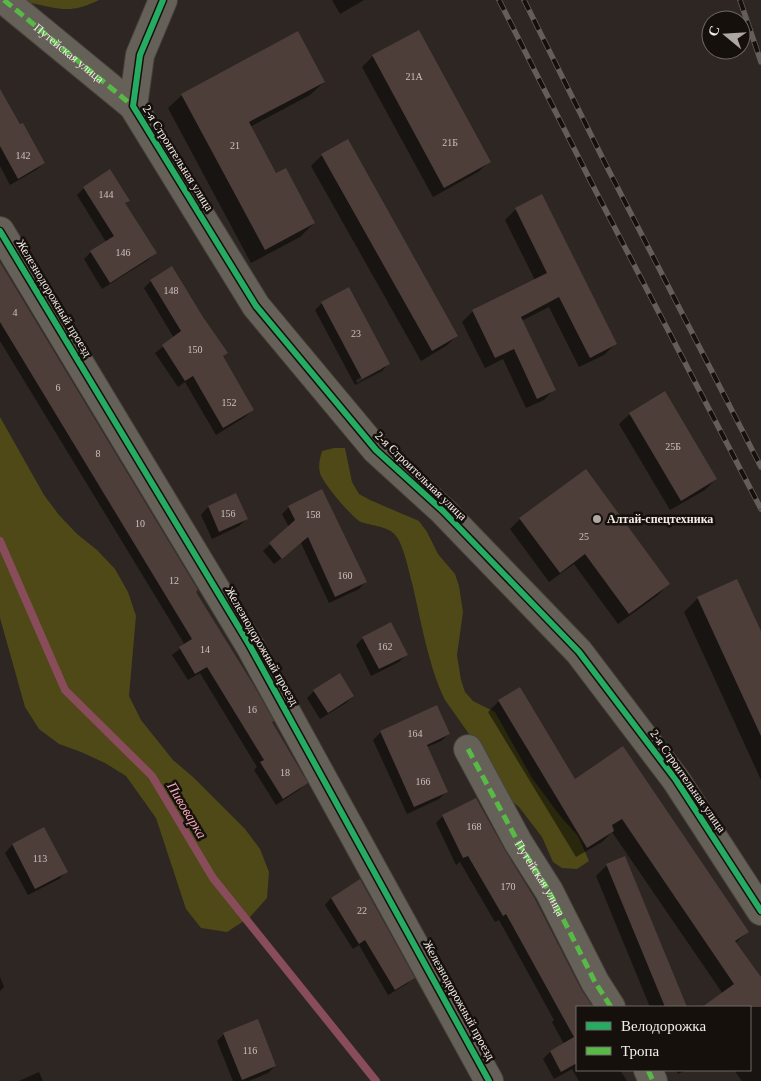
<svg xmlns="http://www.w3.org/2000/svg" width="761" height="1081" viewBox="0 0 761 1081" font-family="'Times New Roman',serif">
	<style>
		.green { fill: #4e4917 }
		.shadow { fill: #0007; fill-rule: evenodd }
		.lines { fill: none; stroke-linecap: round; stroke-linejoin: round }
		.stream { stroke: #884c5a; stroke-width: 8 }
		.building { fill: #4d3e3a }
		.minor-casing { stroke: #48433e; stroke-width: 30 }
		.minor { stroke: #656058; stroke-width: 28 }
		.rail-casing { stroke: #645d59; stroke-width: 5.5 }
		.rail { stroke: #15100c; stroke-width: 4; stroke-dasharray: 11; stroke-linecap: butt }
		.quiet { stroke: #58b947; stroke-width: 5; stroke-dasharray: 10 5; stroke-linecap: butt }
		.cycleway-casing { stroke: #15100c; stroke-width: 9 }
		.cycleway { stroke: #26ab63; stroke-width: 6 }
		.poi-dot { fill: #aea7a2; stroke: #15100c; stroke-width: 2 }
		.labels { text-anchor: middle; stroke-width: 5; stroke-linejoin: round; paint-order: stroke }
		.number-label { font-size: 10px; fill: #cac0bc }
		.street-label { font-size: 12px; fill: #f4ece7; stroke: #15100c }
		.poi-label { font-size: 12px; font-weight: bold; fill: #f4ece7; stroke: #15100c; text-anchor: start }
		.water-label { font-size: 14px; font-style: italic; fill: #f5a6b7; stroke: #15100c }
	</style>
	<rect width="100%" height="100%" fill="#2d2622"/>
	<path class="green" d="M27 0H99C71 14 60 9 31 3Z
		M0 417 44 495 59 515 77 534 97 550 115 569 128 592 136 616 129 696 141 720 173 760 193 777 245 829 260 849 269 872 267 898 250 917 227 932 201 928 186 909 156 818 126 776 105 763 81 752 59 744 39 729 25 707 0 618Z
		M334 448H345L352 482 359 494 370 500 419 521 427 532 438 554 455 574 459 586 463 612 457 655 461 680 465 692 473 701 495 712 532 778 561 817 578 836 589 861 577 869 562 868 553 862 542 837 519 807 508 798 498 775 445 700C428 665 421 620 412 583 409 571 403 544 396 536 389 526 372 526 361 522 353 519 322 482 320 473 318 465 320 458 322 451Z"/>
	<path class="shadow" d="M332 0H364L340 14Z
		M373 56 489 162 478 172 433 197 362 67Z
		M324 82 310 95 250 127 276 174 314 223 300 237 251 263 168 108 182 95Z
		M0 92 44 163 36 170 10 185 0 166Z
		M322 155 457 336 446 346 421 361 311 166Z
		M84 188 128 200 124 204 155 253 148 260 102 289 84 259 91 252 106 242 77 195Z
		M516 209 615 344 604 355 579 367 549 307 521 321 554 389 544 400 526 408 503 359 485 368 462 322 473 311 535 280 505 220Z
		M0 264 306 783 299 790 276 805 254 770 257 767 200 673 188 680 172 655 185 645 0 341Z
		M151 281 226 353 222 357 252 410 245 417 216 435 185 382 178 387 155 353 174 338 144 288Z
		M322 303 389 363 382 371 355 385 315 310ZM382 367V369L357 383 356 380Z
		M630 414 716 479 705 490 670 510 619 424Z
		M235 495 246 519 239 526 212 539 201 515 208 507Z
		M289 507 365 582 359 589 329 603 301 543 274 564 263 551 289 527 282 514Z
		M520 519 668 584 658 595 618 624 574 564 549 582 510 529Z
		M698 598 761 634V780L684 612Z
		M363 638 406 655 399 662 371 676 356 645Z
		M314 691 353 696 346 703 320 719 307 698Z
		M499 701 575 780 623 748 748 932 735 943 761 979V1081H742L734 1070H750V1007H704L723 994 612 832 602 842 576 857 488 712Z
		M381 732 449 734 441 741 427 747 446 792 439 799 407 814 373 740Z
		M443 816 580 990 591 1007H577V1070H620L627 1081H579L572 1069 554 1079 543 1059 550 1052 564 1044 552 1022 554 1020 499 920 495 922 460 862 456 865 436 823Z
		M44 829 66 872 59 879 28 895 5 853 12 845Z
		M624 858 686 1007H650L596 876 607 865Z
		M331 898 413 978 407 984 388 995 359 945 353 949 325 905Z
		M0 977 4 987 0 991Z
		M224 1034 275 1066 268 1073 249 1081H233L217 1041Z
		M676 1070H686L678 1074Z
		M39 1072 43 1081H19Z"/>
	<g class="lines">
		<path class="stream" d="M0 541 65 690 152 776 213 878 376 1081"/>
	</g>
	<path class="building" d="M419 30 491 162 444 188 372 55Z
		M298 31 325 82 249 122 276 173 286 168 315 223 265 250 181 94Z
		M0 89 20 124 23 123 45 163 18 179 0 146Z
		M348 139 458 336 432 351 321 154Z
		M110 169 130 201 125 203 157 253 110 283 90 251 114 236 83 187Z
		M542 194 617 344 590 358 559 297 521 317 556 390 537 399 514 349 495 358 472 310 547 273 515 208Z
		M0 262 198 590 196 592 253 684 274 721 272 722 308 783 283 799 260 762 264 760 207 667 195 674 179 647 192 639 0 322Z
		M172 266 203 317 228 353 223 356 254 410 223 428 193 376 185 381 162 345 181 331 150 280Z
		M349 287 390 364 362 379 321 302Z
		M665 391 717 479 681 501 629 413Z
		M586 469 670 584 629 614 585 554 560 573 519 518Z
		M322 489 367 582 335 597 308 537 282 559 269 543 295 520 288 506Z
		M236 493 248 519 219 532 208 506Z
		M737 579 761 631V736L697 597Z
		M391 622 408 655 379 669 362 637Z
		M340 673 354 696 328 713 313 690Z
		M520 687 575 779 623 746 749 932 735 941 761 977V1007H702L734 984 622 819 612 825 614 831 587 848 498 700Z
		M437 705 450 734 427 745 448 792 414 807 380 731Z
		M476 798 505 850 535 899 581 989 593 1007H577V1063L561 1072 550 1051 574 1037 506 914 503 916 468 856 463 858 442 815Z
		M44 827 68 872 35 889 12 844Z
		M625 856 687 1007H665L606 864Z
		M360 879 415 978 395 990 365 940 359 944 331 898Z
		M258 1019 276 1066 242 1080 223 1033Z"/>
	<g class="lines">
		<defs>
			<g id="minor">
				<path id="s1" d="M4 0 133 106"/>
				<path d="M163 0 140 55 133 106 256 306 376 450 443 511 579 652 676 780 761 911"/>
				<path d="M0 231 250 646 489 1081"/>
				<path id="s2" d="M468 749 518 842 549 891 595 982 611 1007"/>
				<path d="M648 1070 653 1081"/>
			</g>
		</defs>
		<use href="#minor" class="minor-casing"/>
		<use href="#minor" class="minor"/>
		<defs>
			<path id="rail" d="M499 0 591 182 761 509
				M524 0 607 167 761 467
				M740 0 761 62"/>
		</defs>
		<use href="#rail" class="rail-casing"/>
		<use href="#rail" class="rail"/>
		<path class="quiet" d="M4 0 133 106
			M468 749 518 842 549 891 595 982 611 1007
			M648 1070 653 1081"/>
		<defs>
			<path id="cycleway" d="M163 0 140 55 133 106 256 306 376 450 443 511 579 652 676 780 761 911
				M0 231 250 646 489 1081"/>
		</defs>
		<use href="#cycleway" class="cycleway-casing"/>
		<use href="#cycleway" class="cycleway"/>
	</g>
	<circle class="poi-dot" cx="597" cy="519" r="5"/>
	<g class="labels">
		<g class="number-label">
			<text x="414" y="80">21А</text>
			<text x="450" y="146">21Б</text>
			<text x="235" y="149">21</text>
			<text x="23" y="159">142</text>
			<text x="106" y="198">144</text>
			<text x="123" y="256">146</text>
			<text x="171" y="294">148</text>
			<text x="15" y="316">4</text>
			<text x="356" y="337">23</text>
			<text x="195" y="353">150</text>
			<text x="58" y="391">6</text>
			<text x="229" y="406">152</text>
			<text x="673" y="450">25Б</text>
			<text x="98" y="457">8</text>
			<text x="228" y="517">156</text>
			<text x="313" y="518">158</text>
			<text x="140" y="527">10</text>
			<text x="584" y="540">25</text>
			<text x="345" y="579">160</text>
			<text x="174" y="584">12</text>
			<text x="385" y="650">162</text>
			<text x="205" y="653">14</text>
			<text x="252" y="713">16</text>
			<text x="415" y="737">164</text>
			<text x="285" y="776">18</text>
			<text x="423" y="785">166</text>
			<text x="474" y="830">168</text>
			<text x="40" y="862">113</text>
			<text x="508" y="890">170</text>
			<text x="362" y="914">22</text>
			<text x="250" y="1054">116</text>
		</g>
		<g class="street-label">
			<text dy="4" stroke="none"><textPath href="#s1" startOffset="84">Путейская улица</textPath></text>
			<text transform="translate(178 158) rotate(58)" y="4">2-я Строительная улица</text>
			<text transform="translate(54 298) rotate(59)" y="4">Железнодорожный проезд</text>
			<text transform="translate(421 476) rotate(44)" y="4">2-я Строительная улица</text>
			<text transform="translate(262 646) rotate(60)" y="4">Железнодорожный проезд</text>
			<text transform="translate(688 781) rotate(55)" y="4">2-я Строительная улица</text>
			<text dy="4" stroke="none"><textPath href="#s2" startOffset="148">Путейская улица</textPath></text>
			<text transform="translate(459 1000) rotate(61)" y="4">Железнодорожный проезд</text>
		</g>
		<g class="poi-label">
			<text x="607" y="523">Алтай-спецтехника</text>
		</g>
		<g class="water-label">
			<text transform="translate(187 810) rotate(59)" y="5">Пивоварка</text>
		</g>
	</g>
	<rect x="576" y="1006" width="175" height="65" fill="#15100c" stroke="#6e6864"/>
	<rect x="586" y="1022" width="25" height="8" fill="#26ab63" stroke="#6e6864"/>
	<text x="621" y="1031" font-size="15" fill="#f4ece7">Велодорожка</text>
	<rect x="586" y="1047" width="25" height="8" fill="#58b947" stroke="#6e6864"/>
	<text x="621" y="1056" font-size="15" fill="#f4ece7">Тропа</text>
	<g transform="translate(726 35) rotate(288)"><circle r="24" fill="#15100c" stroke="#6e6864"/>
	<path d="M0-4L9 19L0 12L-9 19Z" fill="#aea7a2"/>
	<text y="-8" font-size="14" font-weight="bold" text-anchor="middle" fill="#f4ece7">С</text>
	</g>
</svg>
